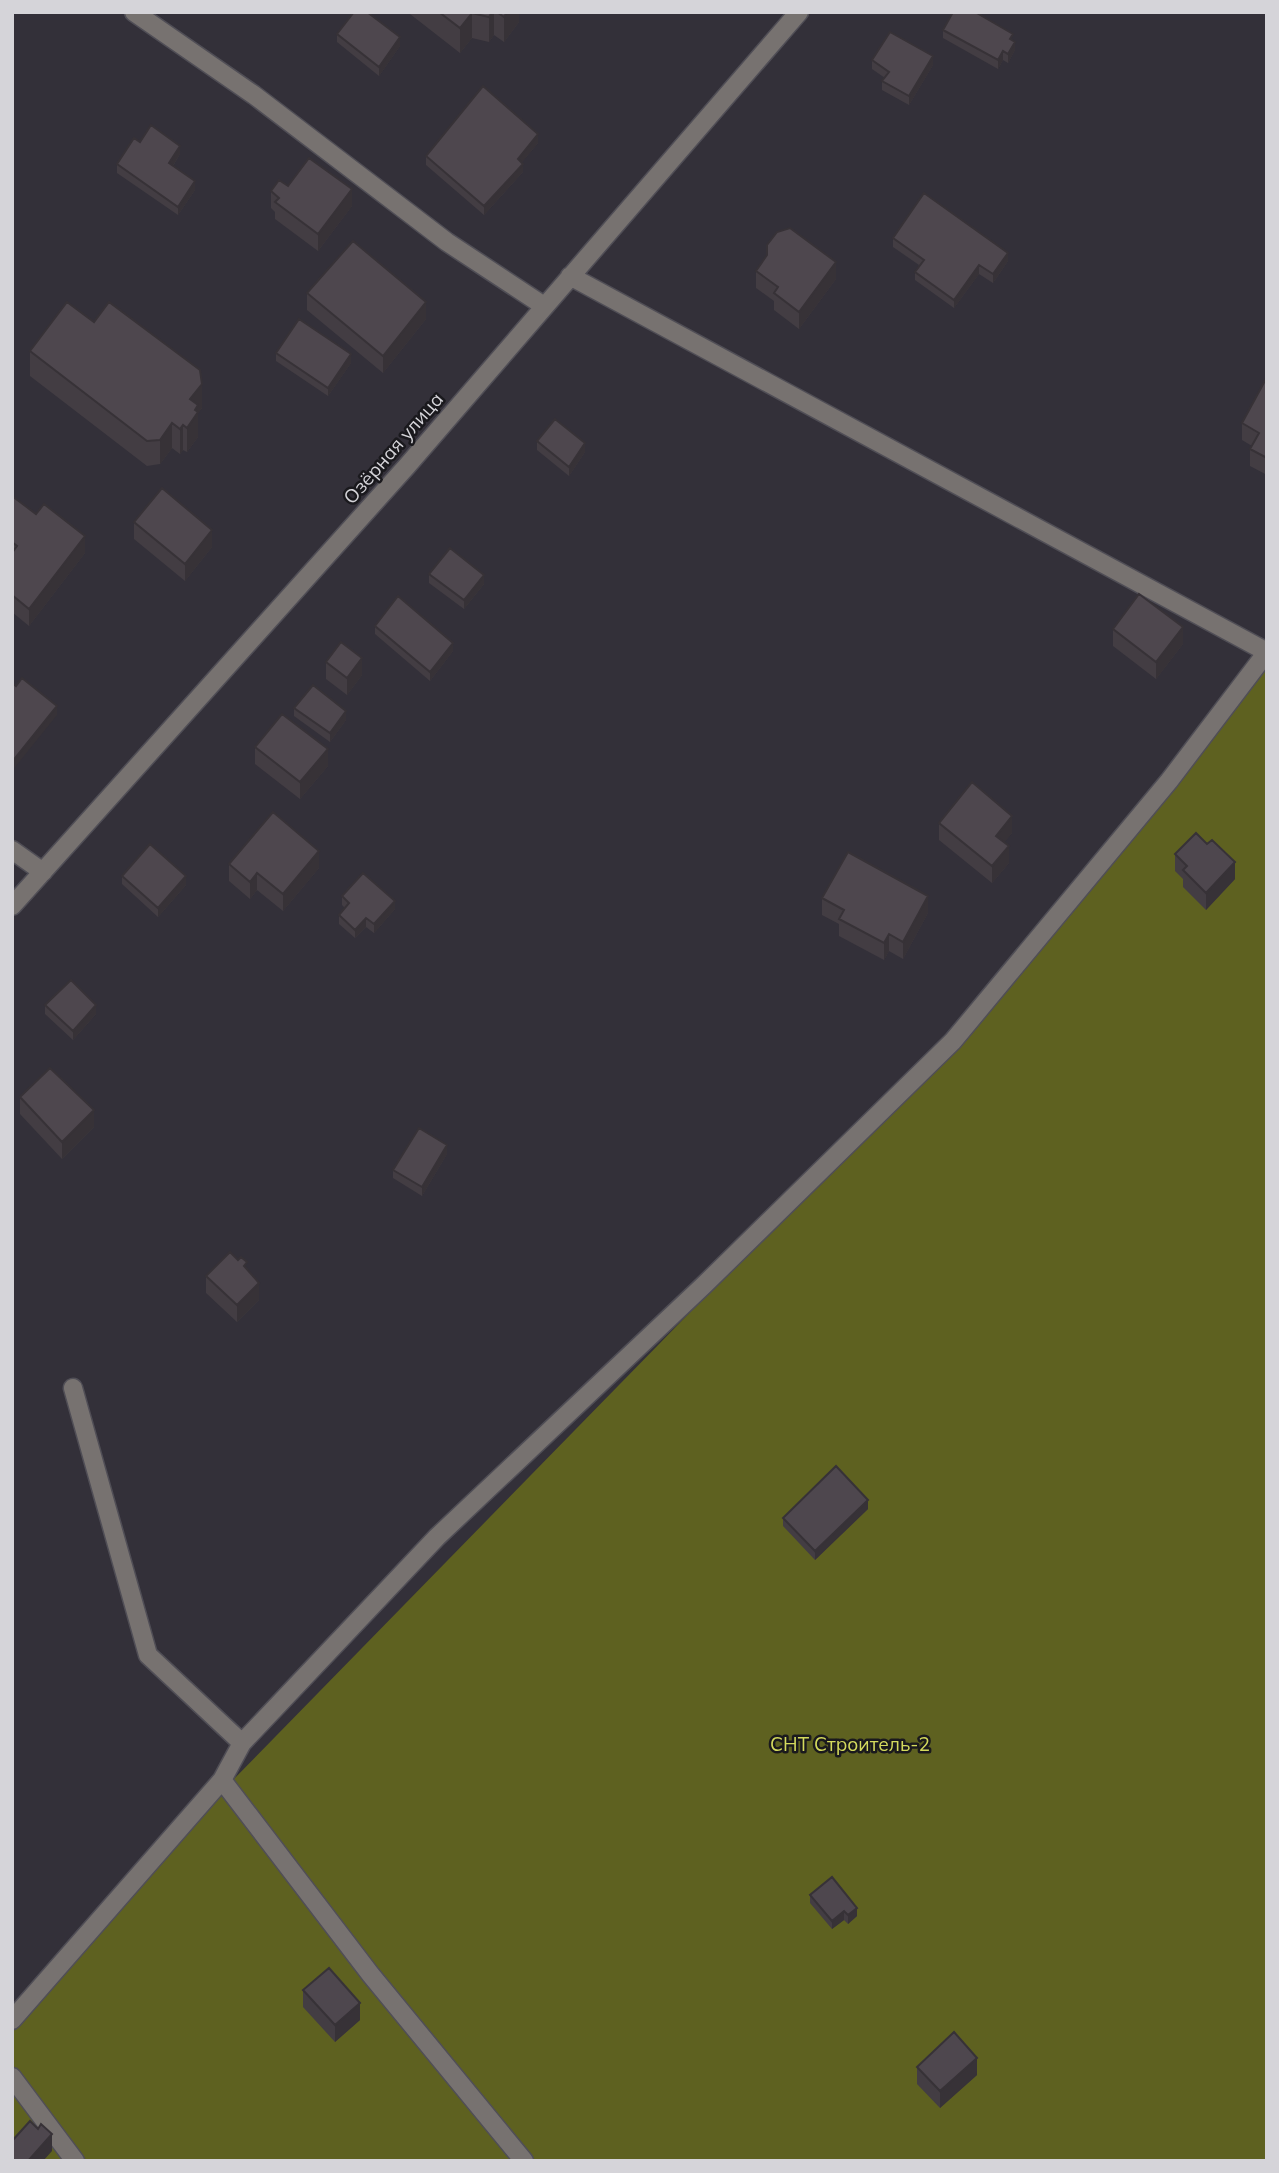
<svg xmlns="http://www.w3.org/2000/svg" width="1279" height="2173" viewBox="0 0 1279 2173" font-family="Mulish,sans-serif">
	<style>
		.green { fill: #5e6120 }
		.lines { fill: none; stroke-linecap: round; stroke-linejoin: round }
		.minor-casing { stroke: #504e56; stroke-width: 21 }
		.minor { stroke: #777270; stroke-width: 18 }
		.wall { fill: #433d43 }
		.shaded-wall { fill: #373237 }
		.building { fill: #4e474e; stroke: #373237; stroke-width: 2 }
		.labels { text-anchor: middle; stroke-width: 5; stroke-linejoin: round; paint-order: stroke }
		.street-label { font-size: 19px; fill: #d5d4d9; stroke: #1a191d }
		.park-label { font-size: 19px; fill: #d4da5d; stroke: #1a191d }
	</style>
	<rect width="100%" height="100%" fill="#333039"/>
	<path class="green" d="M1267 661V2161H12V2017L230 1783 966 1030Z"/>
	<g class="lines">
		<defs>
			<path id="minor" d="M134 12 254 95 447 242 544 306
				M570 276 1267 652
				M12 850 43 872
				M12 906 407 466 799 12
				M73 1388 148 1655 242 1743
				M12 2020 222 1780
				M12 2077 75 2161
				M524 2161 371 1975 222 1780 242 1743 437 1537 703 1286 953 1041 1169 781 1267 652"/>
		</defs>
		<use href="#minor" class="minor-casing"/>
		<use href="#minor" class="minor"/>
	</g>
	<path class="wall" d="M410 12H519V22L504 42 494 35 489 42 472 38 460 53 410 14Z
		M943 30 1013 40 1015 50 1008 63 1003 60 998 69 943 38Z
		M337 34 400 46 379 76 337 42Z
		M872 60 933 65 909 105 882 90V81L885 78 872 69Z
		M140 142 180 154 173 166 195 190 178 215 117 173V164Z
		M538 143 522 162 523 172 484 215 426 165V156Z
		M288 186 352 206 318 251 275 219V212L271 208V191Z
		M893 238 1008 261 993 283 979 274 954 308 915 280V272L919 265 893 247Z
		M756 271 836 279 799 329 774 310V301L756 288Z
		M307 293 426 319 383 373 307 310Z
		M30 351 202 408 198 413V437L187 452 183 450 180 454 172 448 160 464 147 466 30 376Z
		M276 353 351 363 328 396 276 361Z
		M1267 377V475L1250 466V449L1252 446 1242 440V423Z
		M537 441 585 452 569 476 537 450Z
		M12 496 85 553 29 626 12 612Z
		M134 522 212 547 185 581 134 539Z
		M429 574 484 584 464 609 429 583Z
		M375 626 453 651 430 681 375 634Z
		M1113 629 1183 644 1156 679 1113 646Z
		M326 662 362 675 347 695 326 679Z
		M294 708 346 720 330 742 294 716Z
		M255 747 328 766 300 799 255 764Z
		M939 823 1012 833 1004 842 1009 863 992 883 939 840Z
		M1175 854 1235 879 1206 910 1183 887V879L1175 871Z
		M229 864 319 868 283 911 257 890 250 899 229 881Z
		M122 876 186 885 158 917 122 884Z
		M342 896 395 909 374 933 366 927 355 938 339 924V915L345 908 342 905Z
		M822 898 928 913 903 959 889 951 884 960 839 936V924L822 915Z
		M45 1005 96 1014 73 1040 45 1014Z
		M20 1097 94 1127 62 1159 20 1114Z
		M447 1154 422 1196 393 1178V1170Z
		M247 1270 259 1300 237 1322 206 1293V1276Z
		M868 1509 815 1560 783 1526V1518Z
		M810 1895 857 1916 848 1924 844 1920 832 1929 810 1903Z
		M303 1990 360 2020 335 2042 303 2007Z
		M917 2067 977 2075 940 2108 917 2084Z"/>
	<path class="shaded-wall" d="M492 12H494V35L489 42V17Z
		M507 12H519V22L504 42V17Z
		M472 13V38L460 53V28Z
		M400 37V46L379 76V67Z
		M1015 42V50L1008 63V54Z
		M1003 51V60L998 69V60Z
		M933 56V65L909 105V96Z
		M538 134V143L518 167V159Z
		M180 146V154L169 172V163Z
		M523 164V172L484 215V206Z
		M195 181V190L178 215V207Z
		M352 189V206L318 251V234Z
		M1008 253V261L993 283V274Z
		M836 262V279L799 329V312Z
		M979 265V274L954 308V300Z
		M426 302V319L383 373V356Z
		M351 354V363L328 396V388Z
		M202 384V408L198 413V437L187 452V428L190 399Z
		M172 423V448L160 464V440Z
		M183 425V450L180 454V429Z
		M585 443V452L569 476V467Z
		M212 530V547L185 581V564Z
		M85 536V553L29 626V609Z
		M484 575V584L464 609V600Z
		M1183 627V644L1156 679V662Z
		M453 643V651L430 681V672Z
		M362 658V675L347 695V678Z
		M57 706V715L12 771V762Z
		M346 711V720L330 742V733Z
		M328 749V766L300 799V782Z
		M1012 816V833L996 853V836Z
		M1009 846V863L992 883V866Z
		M319 851V868L283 911V894Z
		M1235 862V879L1206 910V893Z
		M257 873V890L250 899V882Z
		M186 876V885L158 917V908Z
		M928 896V913L903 959V942Z
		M395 901V909L374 933V924Z
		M366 918V927L355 938V930Z
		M889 934V951L884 960V943Z
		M96 1005V1014L73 1040V1031Z
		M94 1110V1127L62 1159V1142Z
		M447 1145V1154L422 1196V1187Z
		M259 1283V1300L237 1322V1305Z
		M868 1500V1509L815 1560V1551Z
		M857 1908V1916L848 1924V1915Z
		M844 1911V1920L832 1929V1921Z
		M360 2003V2020L335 2042V2025Z
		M977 2058V2075L940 2108V2091Z
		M52 2134V2151L43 2161H28Z"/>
	<path class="building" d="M354 12H367L400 37 379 67 337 34Z
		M439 12H492L489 17 472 13 460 28Z
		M497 12H507L504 17Z
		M953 12H975L1013 34 1010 39 1015 42 1008 54 1003 51 998 60 943 30Z
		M890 32 933 56 909 96 882 81 889 72 872 60Z
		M483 86 538 134 518 159 523 164 484 206 426 156Z
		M151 125 180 146 169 163 195 181 178 207 117 164 134 138 140 142Z
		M309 158 352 189 318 234 275 202 279 198 271 191 279 180 288 186Z
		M924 193 1008 253 993 274 979 265 954 300 915 272 924 260 893 238Z
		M790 228 836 262 799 312 774 293 778 287 756 271 767 255V245L777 232Z
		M353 241 426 302 383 356 307 293Z
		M67 302 94 322 109 302 200 370 202 384 190 399 198 405 195 410 198 412 187 428 183 425 180 429 172 423 160 440 147 441 30 351Z
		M299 319 351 354 328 388 276 353Z
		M1267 377V458L1250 449 1259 433 1242 423Z
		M555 419 585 443 569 467 537 441Z
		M162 488 212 530 185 564 134 522Z
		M12 496 36 514 44 504 85 536 29 609 12 595V553L17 546 12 542Z
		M450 548 484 575 464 600 429 574Z
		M1139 594 1183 627 1156 662 1113 629Z
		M398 596 453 643 430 672 375 626Z
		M341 642 362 658 347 678 326 662Z
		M22 678 57 706 12 762V683L16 686Z
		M313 685 346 711 330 733 294 708Z
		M282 714 328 749 300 782 255 747Z
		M972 782 1012 816 996 836 1009 846 992 866 939 823Z
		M273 812 319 851 283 894 257 873 250 882 229 864Z
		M1196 833 1207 844 1212 840 1235 862 1206 893 1183 870 1187 866 1175 854Z
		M150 844 186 876 158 908 122 876Z
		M848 852 928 896 903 942 889 934 884 943 839 919 844 910 822 898Z
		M363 873 395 901 374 924 366 918 355 930 339 915 349 903 342 896Z
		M71 980 96 1005 73 1031 45 1005Z
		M50 1068 94 1110 62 1142 20 1097Z
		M419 1128 447 1145 422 1187 393 1170Z
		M230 1252 238 1260 241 1257 247 1262 244 1266 259 1283 237 1305 206 1276Z
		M836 1466 868 1500 815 1551 783 1518Z
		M832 1877 857 1908 848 1915 844 1911 832 1921 810 1895Z
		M329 1968 360 2003 335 2025 303 1990Z
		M954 2032 977 2058 940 2091 917 2067Z
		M30 2121 38 2129 41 2124 52 2134 28 2161H12V2141Z"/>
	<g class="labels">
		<g class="street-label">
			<text transform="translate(393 448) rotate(-49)" y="7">Озёрная улица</text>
		</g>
		<g class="park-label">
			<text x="850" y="1751">СНТ Строитель-2</text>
		</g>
	</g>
	<rect width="1279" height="2173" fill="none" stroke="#d5d4d9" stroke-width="28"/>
</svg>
